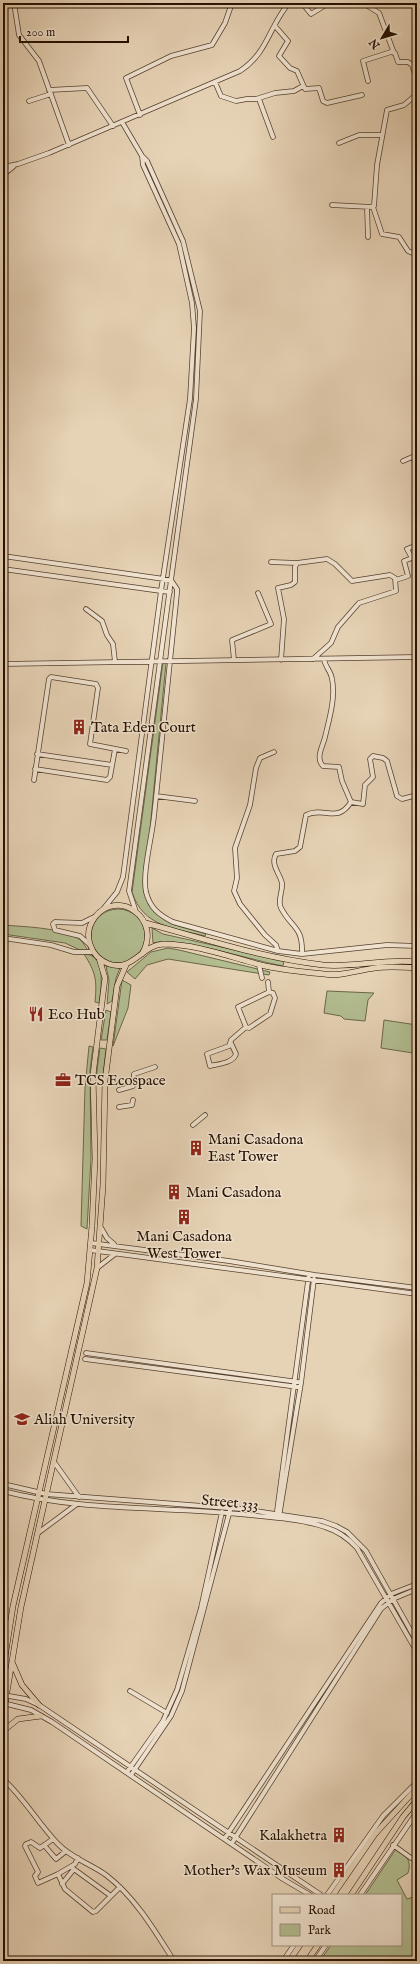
<svg xmlns="http://www.w3.org/2000/svg" width="420" height="1964" viewBox="0 0 420 1964" font-family="'IM FELL English',serif">
	<style>
		.green { fill: #b2bd90; stroke: #6c6648 }
		.lines { fill: none; stroke-linecap: round; stroke-linejoin: round }
		.minor-casing { stroke: #56402e; stroke-width: 5.5 }
		.major-casing { stroke: #261001; stroke-width: 6 }
		.minor { stroke: #efe2cf; stroke-width: 4 }
		.major { stroke: #e6d2b5; stroke-width: 5 }
		.labels { text-anchor: middle; stroke-width: 3; stroke-linejoin: round; paint-order: stroke }
		.poi-label { font-size: 15px; fill: #261001; stroke: #efe2cf; text-anchor: start }
		.street-label { font-size: 15px; fill: #261001; stroke: #efe2cf }
	</style>
	<rect width="100%" height="100%" fill="#e6d2b5"/>
	<filter id="stains"><feTurbulence type="fractalNoise" baseFrequency=".005" numOctaves="4"/><feColorMatrix values="0 0 0 0 .2 0 0 0 0 .09 0 0 0 0 .02 0 0 0 .5 -.17"/></filter>
	<radialGradient id="worn" r=".72"><stop offset=".6" stop-color="#630" stop-opacity="0"/><stop offset="1" stop-color="#630" stop-opacity=".3"/></radialGradient>
	<path class="green" d="M163 662 166 663 144 892C158 926 174 924 206 934L205 936C174 928 143 927 132 892Z
		M91 936a27 27 0 1 1 54 0a27 27 0 1 1-54 0Z
		M3 925C26 927 54 927 75 937 81 939 85 945 88 951L80 950 65 943 3 934Z
		M152 928 163 934 284 961 283 966C254 961 177 936 153 943Z
		M168 948 179 950 270 972 269 975 168 959 147 965 135 979 127 972 151 952Z
		M84 954C107 954 101 988 99 1003L95 1002C97 980 96 973 84 954Z
		M106 966 120 968 116 978 112 1001 107 1004 109 980Z
		M122 980 131 985 128 1008 113 1046Z
		M327 991 374 993 368 1000 365 1021 344 1019 341 1016 324 1013Z
		M106 1010 111 1012 107 1040H101Z
		M384 1020 417 1025 413 1053 381 1048Z
		M89 1046 93 1047 90 1070 91 1158 87 1229 81 1226 85 1088Z
		M100 1048 106 1049 103 1075 96 1078Z
		M396 1849C406 1855 412 1860 408 1873L397 1880 407 1899 417 1896V1961H320L331 1945H401V1895H365Z"/>
	<g class="lines">
		<defs>
			<path id="minor" d="M14 3 19 35 39 61 69 145
				M302 3 311 14 329 3
				M363 3 379 13 394 53
				M275 26 288 41 279 56 290 68 297 71 305 89 319 88 323 101 327 103 362 95
				M368 81 363 61 391 52 395 53 398 62H408L412 65 417 81
				M215 82 221 96 236 101 247 99H256L275 93 294 91 303 86
				M49 90 87 88 113 126
				M259 99 273 137
				M29 101 51 94
				M140 115 126 78 171 56 212 45 225 23 232 3
				M122 122 142 156 147 161 183 241 200 311 196 399 171 580 177 589V593C169 668 162 742 154 816 152 837 142 873 146 892 150 908 159 915 173 922L278 951 302 954 387 945 417 946
				M339 143 359 135H382
				M142 156 143 165 179 244 192 303 194 328 190 399 161 591 170 592
				M3 167 18 164 49 153 240 71C268 53 269 26 289 3
				M3 175 14 166
				M415 183H417
				M332 205 371 207 374 206 377 165 387 110 404 105 417 94
				M367 207 368 237
				M373 207 382 234 399 237 408 251 417 255
				M413 457 417 467
				M403 461 417 455
				M3 556 171 580 129 891 136 912
				M271 562 297 563
				M3 569 161 591 123 877 117 892 104 908
				M396 580 408 576 404 561 412 558 407 549 417 545
				M86 609 102 621 107 635 113 644 115 662
				M324 659C325 667 331 671 332 679 336 697 329 720 325 737 323 746 315 758 323 766L339 767 342 781 351 802
				M234 660 232 640 271 624 258 593
				M281 660 284 619 278 588 291 585 295 582V567L297 563 327 559 335 564 352 581 390 575 395 578 396 591 359 603 338 627 331 643 313 659
				M3 664 417 657
				M274 752 260 758 256 768 250 805 235 848 237 878 234 891 240 904 265 935 276 945 278 951
				M37 754 112 765
				M35 769 107 780 110 777 115 749
				M34 780 49 679 51 677 96 684 98 688 90 744 126 751
				M156 796 195 801
				M3 938 51 945 74 952H93
				M90 945 80 936 55 930 53 924 55 922 82 923 94 917
				M302 954C303 926 292 929 281 908 277 900 283 892 282 883 280 874 270 864 276 854L295 851 300 847 306 815C325 806 337 824 351 802L363 804 365 785 373 777 370 759 373 756 383 758 387 761 397 796 402 799 417 795
				M259 965 262 978
				M246 1027 249 1028 270 1014 275 998 273 993 269 992
				M231 1043 236 1054C233 1063 219 1064 210 1066L207 1054 229 1046 231 1040 246 1027 238 1007 269 992 268 982
				M119 1090 133 1086 134 1074 155 1067
				M119 1107 132 1105 133 1100
				M193 1125 205 1115
				M100 1226 107 1238 114 1244
				M91 1243 229 1261 315 1275 417 1288
				M90 1250 417 1294
				M97 1268 115 1254
				M86 1353 298 1382
				M85 1359 298 1387
				M54 1462 79 1497
				M3 1484 46 1494 242 1509 322 1521 336 1526 347 1532 366 1551 417 1642
				M3 1491C83 1512 168 1506 250 1515 275 1518 301 1519 325 1527 338 1531 348 1538 357 1548L417 1652
				M279 1514 277 1511 309 1274
				M279 1517 301 1383 314 1279
				M38 1533 77 1504
				M130 1691 167 1713
				M3 1695 26 1699 39 1705 321 1895
				M3 1703 31 1710 52 1722 283 1879 310 1895
				M127 1772 163 1721 177 1690 201 1608 222 1512
				M131 1775 171 1716 182 1691 230 1510
				M3 1779C24 1798 38 1823 58 1844 71 1858 91 1864 106 1875 135 1897 155 1931 174 1961
				M225 1838 381 1603 391 1594 417 1584
				M53 1839 40 1848 31 1842 26 1844 25 1846 38 1872 35 1876 38 1883 58 1874
				M232 1843 381 1609 393 1599 417 1589
				M44 1845 56 1859 66 1851
				M393 1845 411 1858 417 1857
				M78 1858 75 1864 58 1874 65 1889 93 1912 96 1911 120 1887
				M71 1867 111 1896
				M62 1884 74 1869
				M327 1895 383 1816 417 1782
				M360 1895 417 1812
				M283 1961 294 1945
				M315 1961 326 1945"/>
			<path id="major" d="M146 923C204 939 263 958 323 965 355 968 385 958 417 962
				M142 954C163 918 117 888 95 917 82 934 90 957 109 964 133 972 142 945 163 944 196 944 230 957 261 965 281 970 303 972 324 974 340 977 358 970 375 968 389 966 403 967 417 968
				M12 1662 22 1685 39 1705
				M3 1670 13 1606 87 1283 92 1226 95 1159 93 1075 105 978 99 958
				M3 1716 21 1607 97 1268 103 1185 105 1081 117 986 126 965
				M3 1731 18 1719 41 1716
				M333 1895 375 1834 417 1788
				M351 1895 403 1817 417 1800
				M289 1961 300 1945
				M307 1961 318 1945"/>
		</defs>
		<use href="#minor" class="minor-casing"/>
		<use href="#major" class="major-casing"/>
		<use href="#minor" class="minor"/>
		<use href="#major" class="major"/>
	</g>
	<defs>
		<symbol id="building-bare" viewBox="-9 -9 18 18"><path d="M-4-6H4V6H1V3H-1V6H-4ZM-2.5-4.3h1.7v1.8h-1.7ZM.8-4.3h1.7v1.8H.8ZM-2.5-1h1.7V.8h-1.7ZM.8-1h1.7V.8H.8Z" fill="#8f2418" stroke="#efe2cf" stroke-width="2.5" paint-order="stroke"/></symbol>
		<symbol id="restaurant-bare" viewBox="-9 -9 18 18"><path d="M-5-6h1v4h1v-4h1v4h1v-4h1v5L-1.5 .5V6h-2V.5L-5-1ZM5-6V6H3V1.5H1.5Q1.5-4 5-6Z" fill="#8f2418" stroke="#efe2cf" stroke-width="2.5" paint-order="stroke"/></symbol>
		<symbol id="office-bare" viewBox="-9 -9 18 18"><path d="M-6-3h4V-5.5h4V-3h4V5H-6ZM-1-4.5V-3h2v-1.5ZM-6 0V1H6V0Z" fill="#8f2418" stroke="#efe2cf" stroke-width="2.5" paint-order="stroke"/></symbol>
		<symbol id="university-bare" viewBox="-9 -9 18 18"><path d="M0-5L7-2L0 1L-7-2ZM-4 1L0 2.5L4 1V4Q0 6-4 4Z" fill="#8f2418" stroke="#efe2cf" stroke-width="2.5" paint-order="stroke"/></symbol>
	</defs>
	<g fill-rule="evenodd">
		<use href="#building-bare" x="68" y="716" width="22" height="22"/>
		<use href="#restaurant-bare" x="25" y="1003" width="22" height="22"/>
		<use href="#office-bare" x="52" y="1069" width="22" height="22"/>
		<use href="#building-bare" x="185" y="1137" width="22" height="22"/>
		<use href="#building-bare" x="163" y="1181" width="22" height="22"/>
		<use href="#building-bare" x="173" y="1206" width="22" height="22"/>
		<use href="#university-bare" x="11" y="1408" width="22" height="22"/>
		<use href="#building-bare" x="328" y="1824" width="22" height="22"/>
		<use href="#building-bare" x="328" y="1859" width="22" height="22"/>
	</g>
	<g class="labels">
		<g class="poi-label">
			<text x="91" y="732">Tata Eden Court</text>
			<text x="48" y="1019">Eco Hub</text>
			<text x="75" y="1085">TCS Ecospace</text>
			<text x="208" y="1144">Mani Casadona<tspan x="208" dy="17">East Tower</tspan></text>
			<text x="186" y="1197">Mani Casadona</text>
			<text x="184" y="1241" text-anchor="middle">Mani Casadona<tspan x="184" dy="17">West Tower</tspan></text>
			<text x="34" y="1424">Aliah University</text>
			<text x="327" y="1840" text-anchor="end">Kalakhetra</text>
			<text x="327" y="1875" text-anchor="end">Mother's Wax Museum</text>
		</g>
		<g class="street-label">
			<text transform="translate(230 1502) rotate(5)" y="5">Street 333</text>
		</g>
	</g>
	<rect width="420" height="1964" fill="none" stroke="#e6d2b5" stroke-width="16"/>
	<rect x="4" y="4" width="412" height="1956" fill="none" stroke="#261001" stroke-width="2"/>
	<rect x="8" y="8" width="404" height="1948" fill="none" stroke="#261001"/>
	<rect x="272" y="1894" width="130" height="52" fill="#efe2cf" stroke="#9f8e7d"/>
	<rect x="280" y="1907" width="20" height="6" fill="#e6d2b5" stroke="#9f8e7d"/>
	<text x="308" y="1914" font-size="12" fill="#261001">Road</text>
	<rect x="280" y="1924" width="20" height="12" fill="#b2bd90" stroke="#9f8e7d"/>
	<text x="308" y="1934" font-size="12" fill="#261001">Park</text>
	<g transform="translate(382 38) rotate(232)" stroke="#efe2cf" stroke-width="3" paint-order="stroke">
	<path d="M0-3L7 15L0 10L-7 15Z" fill="#261001"/>
	<text y="-6" font-size="11" font-weight="bold" text-anchor="middle" fill="#261001">N</text>
	</g>
	<path d="M20 36v6h108v-6" fill="none" stroke="#261001" stroke-width="2"/>
	<text x="26" y="36" font-size="12" fill="#261001" stroke="#efe2cf" stroke-width="3" paint-order="stroke">200 m</text>
	<rect width="100%" height="100%" filter="url(#stains)"/>
	<rect width="100%" height="100%" fill="url(#worn)"/>
</svg>
